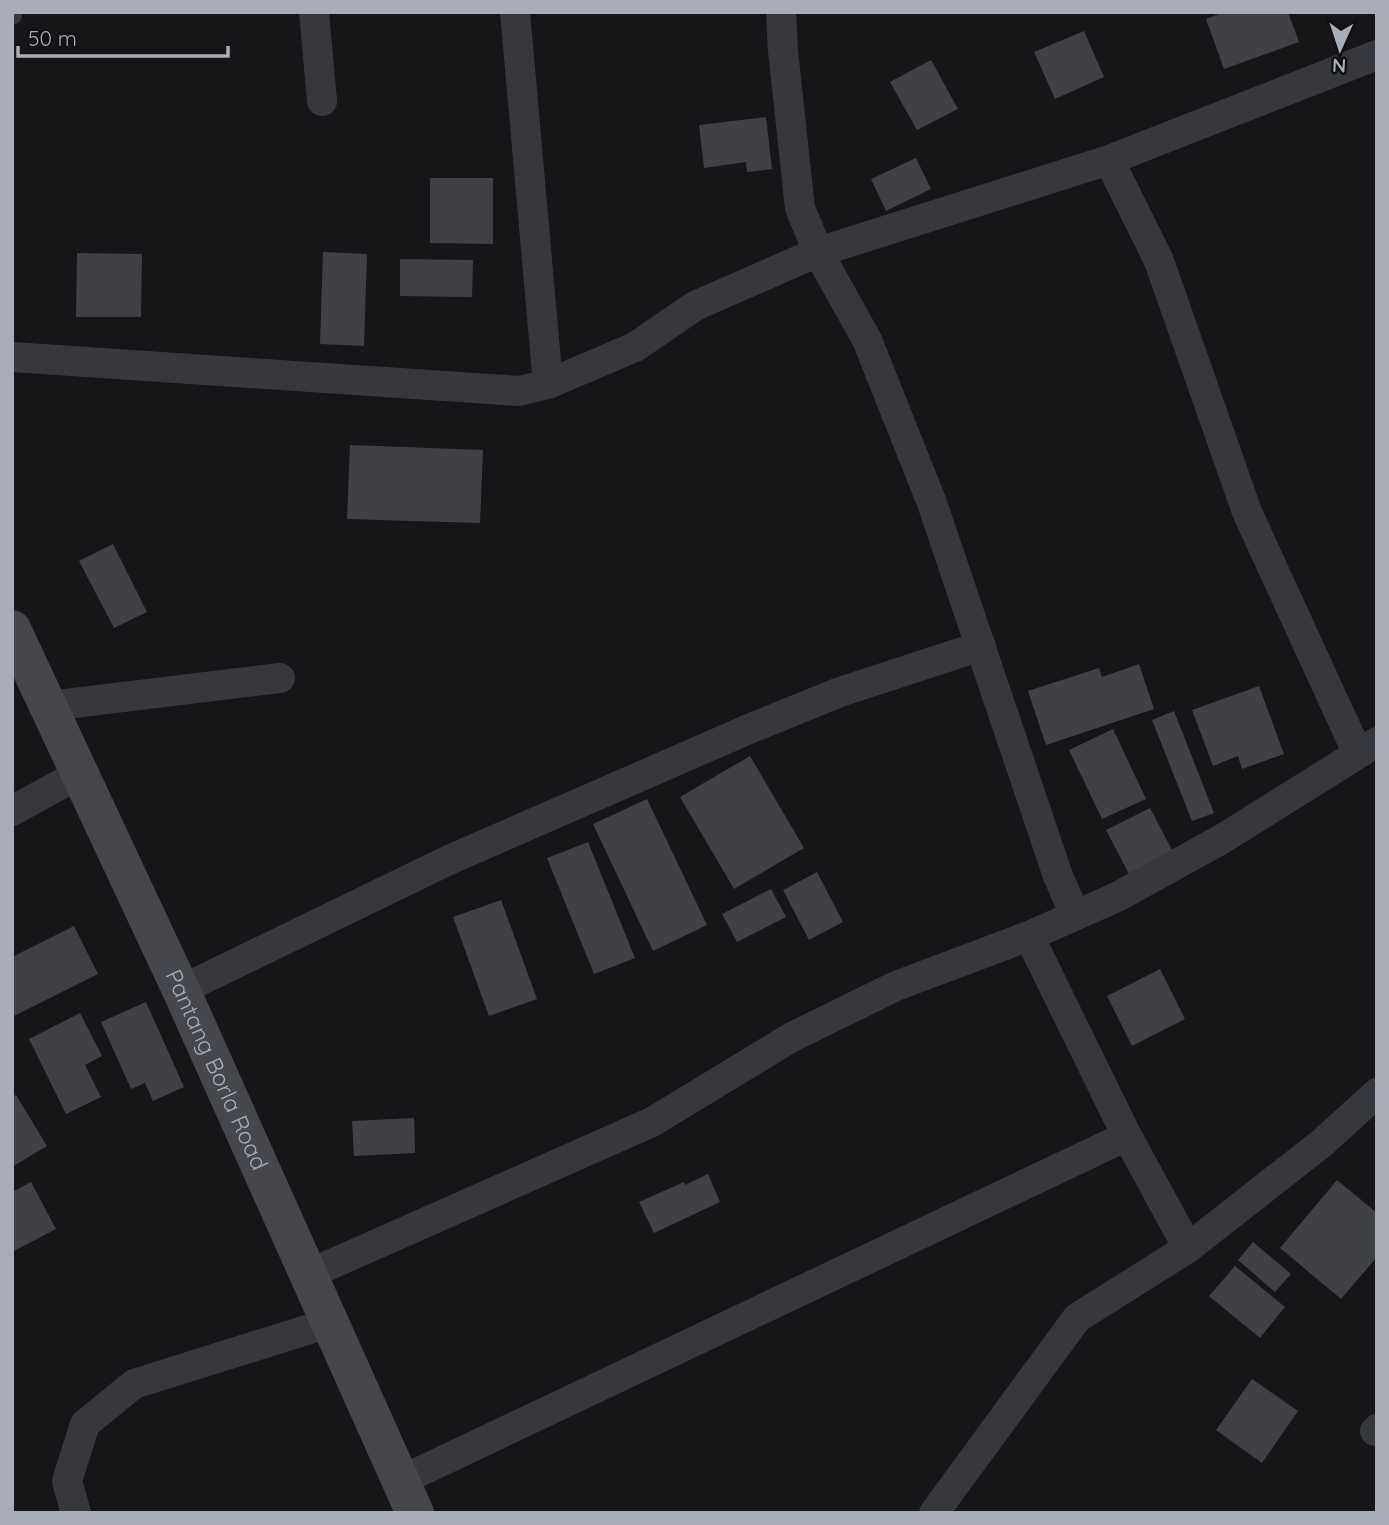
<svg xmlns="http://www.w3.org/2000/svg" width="1389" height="1525" viewBox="0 0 1389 1525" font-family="Quicksand,sans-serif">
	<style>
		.building { fill: #404145 }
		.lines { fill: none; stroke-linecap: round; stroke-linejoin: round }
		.lane { stroke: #37383d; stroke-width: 16 }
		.street { stroke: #37383d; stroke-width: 30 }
		.secondary { stroke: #45474d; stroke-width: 38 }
		.labels { text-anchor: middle; stroke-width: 5; stroke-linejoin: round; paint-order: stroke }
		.street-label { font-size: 23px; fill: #a8adb8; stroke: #111113 }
	</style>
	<rect width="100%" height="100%" fill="#161618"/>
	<path class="building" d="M1224 12H1288L1299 42 1224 69 1206 19Z
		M1084 31 1104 77 1055 99 1034 52Z
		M931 60 958 109 917 130 890 82Z
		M766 117 772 169 747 172 746 162 704 168 699 125Z
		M916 158 931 189 886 211 871 179Z
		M430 178H493V244L430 243Z
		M323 252 367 254 364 346 320 344Z
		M77 253 142 254 141 317H76Z
		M400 259 473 260 472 297 400 296Z
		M350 445 483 450 480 523 347 519Z
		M113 544 147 612 114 628 79 561Z
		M1139 664 1154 709 1046 745 1028 691 1099 668 1102 677Z
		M1259 686 1284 754 1242 769 1238 756 1213 766 1192 710Z
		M1174 711 1214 813 1192 821 1152 720Z
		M1113 729 1146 799 1102 819 1069 750Z
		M750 756 804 848 734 889 680 797Z
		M647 799 707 925 653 951 593 824Z
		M1150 808 1173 852 1129 874 1106 830Z
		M588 842 635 958 594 974 547 858Z
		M817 872 843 922 809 940 783 890Z
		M771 889 786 917 737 942 722 914Z
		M501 900 537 999 489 1016 453 917Z
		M74 926 98 974 12 1017V957Z
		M1160 969 1185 1019 1132 1046 1107 996Z
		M146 1002 184 1087 153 1101 145 1083 131 1089 101 1022Z
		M80 1013 102 1056 85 1065 101 1097 66 1114 29 1039Z
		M16 1095 47 1146 12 1167V1097Z
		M414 1118 415 1153 354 1156 352 1121Z
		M708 1174 720 1202 654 1233 639 1202 684 1182 685 1185Z
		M1337 1180 1377 1213V1257L1341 1299 1280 1248Z
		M31 1182 56 1229 12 1252V1192Z
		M1253 1242 1291 1274 1275 1292 1238 1260Z
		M1235 1266 1285 1307 1260 1338 1209 1296Z
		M1252 1379 1298 1411 1262 1463 1216 1430Z"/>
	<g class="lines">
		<path class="lane" d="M14 12V16"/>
		<path class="street" d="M314 12 322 101
			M515 12 548 384
			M781 12 783 51 800 208 818 252 867 340 932 503 1058 876 1075 915
			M1109 160 1159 261 1247 512 1358 754
			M12 357 519 391 548 384 635 347 695 306 818 252 1109 160 1377 55
			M49 706 280 678
			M12 811 81 773
			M1029 936 1127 1136 1188 1248
			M181 990 451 859 749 729 840 692 981 646
			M307 1275 652 1122 792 1037 896 986 1029 936 1117 897 1222 839 1377 742
			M1375 1431 1377 1429
			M400 1481 1127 1136
			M76 1513 67 1481 85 1424 134 1384 329 1323
			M934 1513 1077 1318 1188 1248 1322 1143 1377 1093"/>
		<path class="secondary" id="s1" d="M12 629 181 990 415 1513"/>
	</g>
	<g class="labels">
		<g class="street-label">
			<text dy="8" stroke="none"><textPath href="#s1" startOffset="486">Pantang Borla Road</textPath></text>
		</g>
	</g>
	<rect width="1389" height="1525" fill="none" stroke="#a8adb8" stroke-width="28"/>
	<g transform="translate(1340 49) rotate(183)" stroke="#111113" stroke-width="5" paint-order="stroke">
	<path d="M0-5L12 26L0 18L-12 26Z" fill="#a8adb8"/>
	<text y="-10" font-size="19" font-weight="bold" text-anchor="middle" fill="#a8adb8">N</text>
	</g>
	<path d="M18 46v10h210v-10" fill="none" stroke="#a8adb8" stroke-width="3.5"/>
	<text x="28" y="46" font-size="21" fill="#a8adb8" stroke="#111113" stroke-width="5" paint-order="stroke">50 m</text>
</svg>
